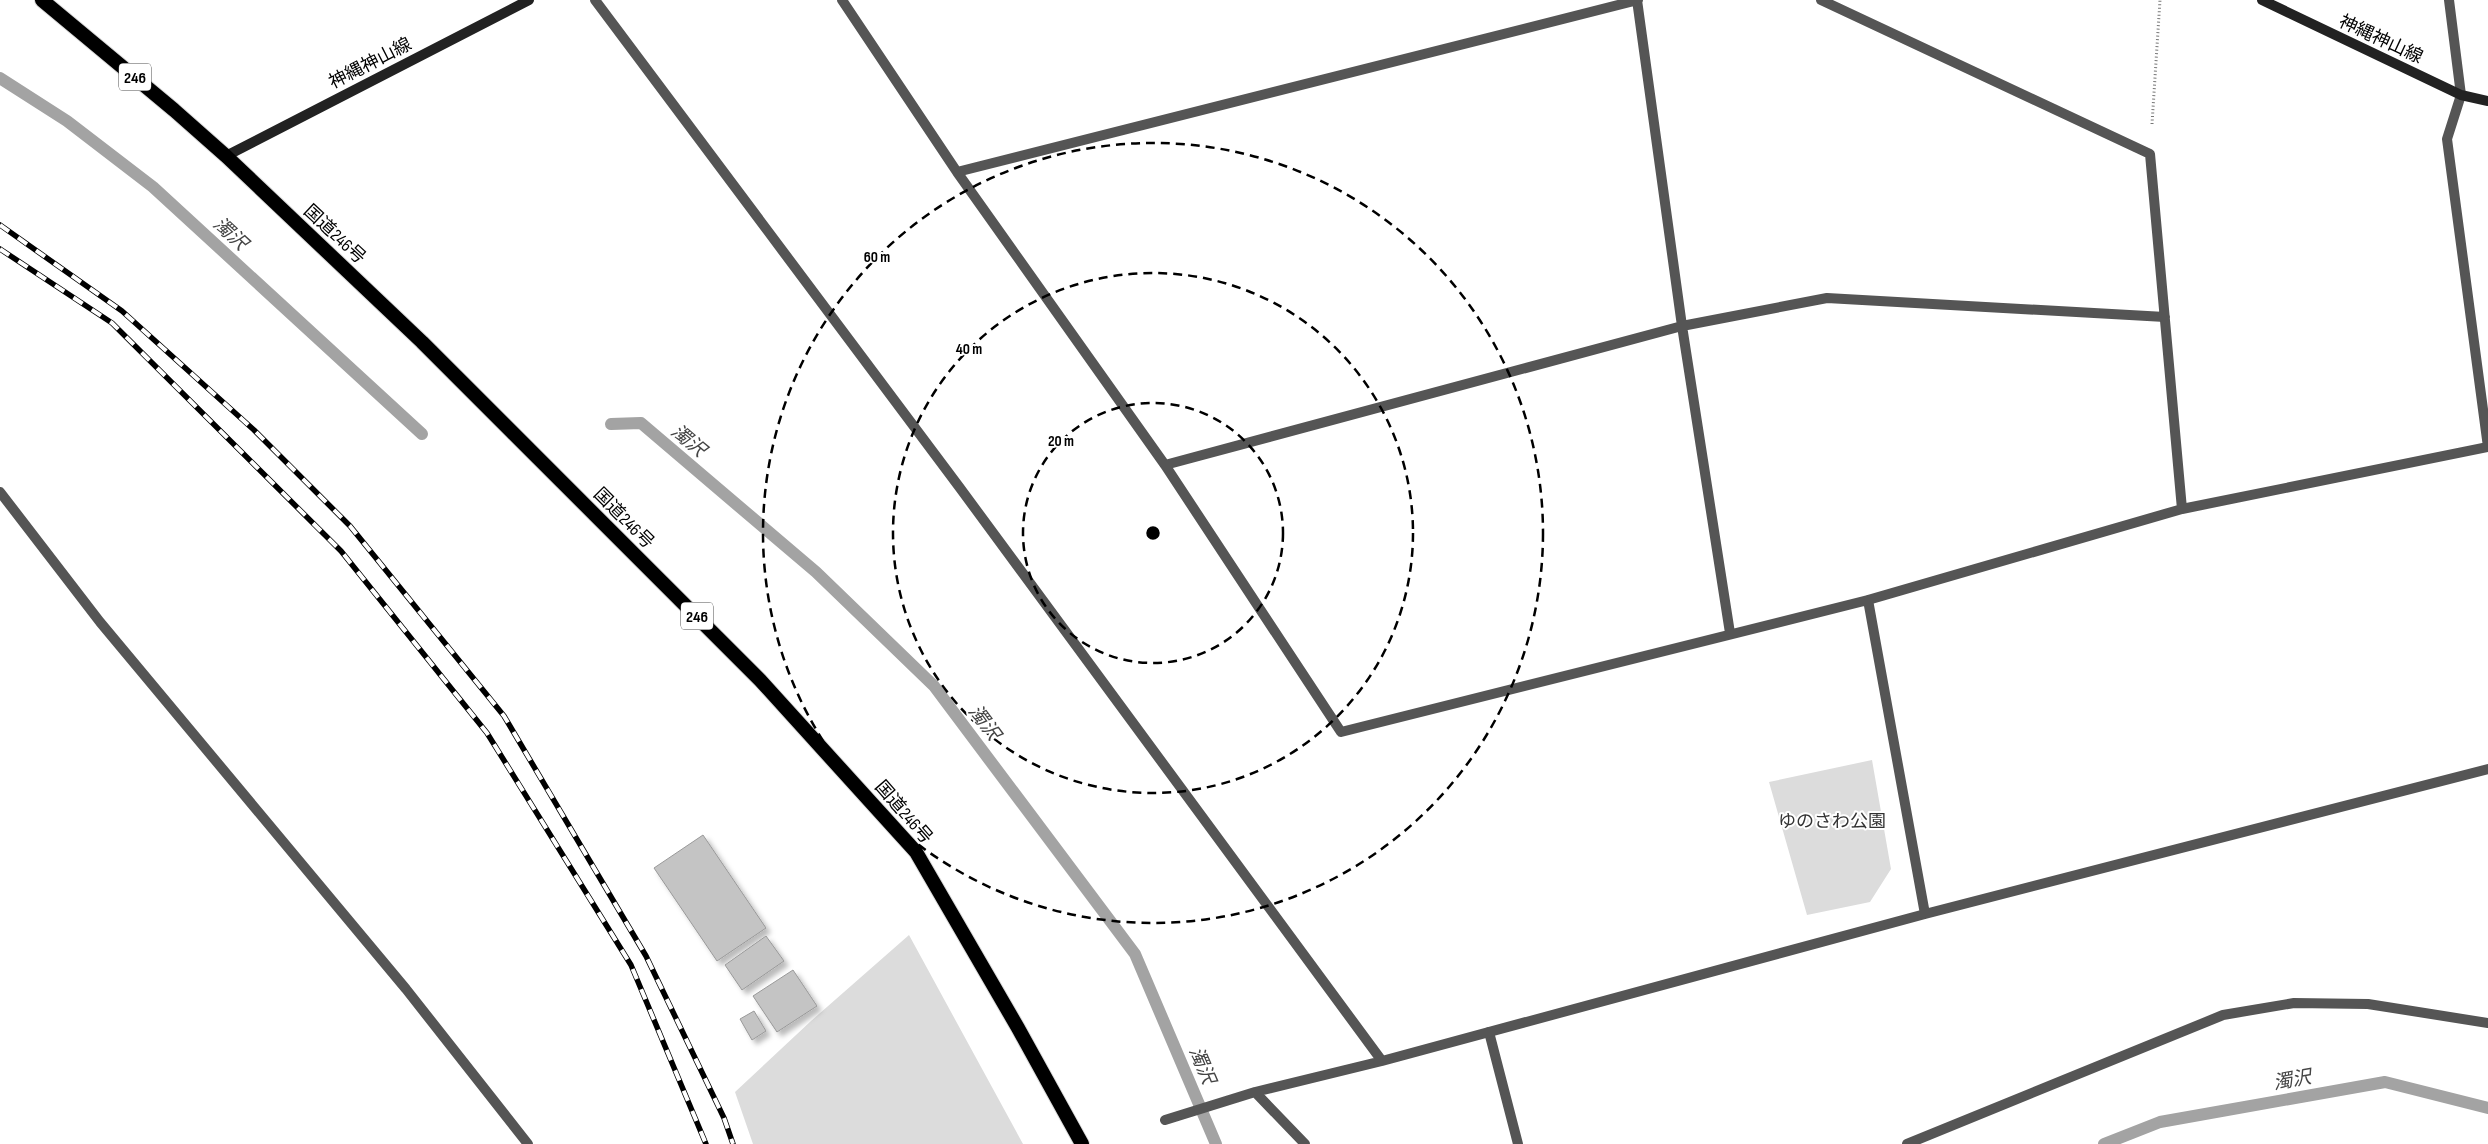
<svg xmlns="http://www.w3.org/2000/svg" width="2488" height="1144" viewBox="0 0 2488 1144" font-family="'Sofia Sans Condensed','Noto Sans JP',sans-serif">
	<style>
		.green { fill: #dcdcdc }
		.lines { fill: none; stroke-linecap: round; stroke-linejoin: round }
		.stream { stroke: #a3a3a3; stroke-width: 12 }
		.building { fill: #c4c4c4; stroke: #999; filter: url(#shadow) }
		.trunk-casing { stroke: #dbdbdb; stroke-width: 16 }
		.path { stroke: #777; stroke-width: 3; stroke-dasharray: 1 2.5; stroke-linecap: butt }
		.service { stroke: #555; stroke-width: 10 }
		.minor { stroke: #555; stroke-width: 10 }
		.secondary { stroke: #222; stroke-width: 10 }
		.trunk { stroke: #000; stroke-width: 14 }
		.rail-casing { stroke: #000; stroke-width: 5.5 }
		.rail { stroke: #fff; stroke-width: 4; stroke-dasharray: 11; stroke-linecap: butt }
		.ring { fill: none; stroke: #000; stroke-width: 2.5; stroke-dasharray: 9 6 }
		.labels { text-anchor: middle; stroke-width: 4; stroke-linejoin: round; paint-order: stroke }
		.shield { fill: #fff; stroke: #4c4c4c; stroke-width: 1 }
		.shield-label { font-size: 16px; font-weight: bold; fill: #000 }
		.street-label { font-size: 18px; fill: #000; stroke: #fff }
		.park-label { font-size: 18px; fill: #333; stroke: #fff }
		.water-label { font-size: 19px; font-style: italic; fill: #444; stroke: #fff }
		.centre { fill: #000; stroke: #fff; stroke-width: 2.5 }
		.ring-label { font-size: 15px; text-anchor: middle; font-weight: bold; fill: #000; stroke: #fff; stroke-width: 4; stroke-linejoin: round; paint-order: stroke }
	</style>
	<defs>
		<filter id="shadow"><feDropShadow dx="4.5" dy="4.5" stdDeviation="2.5" flood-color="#0004"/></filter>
	</defs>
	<rect width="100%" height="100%" fill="#fff"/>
	<path class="green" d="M1872 760 1891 869 1870 902 1807 915 1769 782Z
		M909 935 1023 1144H753L735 1092 811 1021Z"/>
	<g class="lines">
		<path class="stream" d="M0 78 67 121 153 187 422 434
			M611 424 641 423 816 572 934 686 1135 954 1216 1144
			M2104 1144 2160 1122 2385 1082 2488 1108"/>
	</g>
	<path class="building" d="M703 835 766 928 717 961 654 868Z
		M766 936 784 961 742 990 725 965Z
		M793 970 817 1006 777 1032 753 996Z
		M754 1011 766 1031 752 1040 740 1019Z"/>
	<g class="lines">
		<defs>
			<path id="trunk" d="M42 0 174 110 226 156 422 342 760 680 916 852 1018 1028 1082 1144"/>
		</defs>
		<use href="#trunk" class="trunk-casing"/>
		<path class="path" d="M2152 124 2160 0"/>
		<path class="service" d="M1489 1032 1518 1144"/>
		<path class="minor" d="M595 0 960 488 1382 1061
			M842 0 957 172 1165 465 1341 732 1868 600 2182 509 2488 447 2447 139 2461 95 2449 0
			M1637 0 1682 326 1730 633
			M1821 0 2150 154 2182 509
			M957 172 1638 0
			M1165 465 1682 326 1827 298 2165 317
			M0 492 100 622 406 989 528 1144
			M1868 600 1925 914
			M1255 1092 1305 1144
			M1165 1120 1255 1092 1382 1061 1925 914 2488 769
			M1907 1144 2223 1015 2294 1003 2368 1004 2488 1023"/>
		<path class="secondary" d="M2262 0 2461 95 2488 101
			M226 156 529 0"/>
		<use href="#trunk" class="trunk"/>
		<defs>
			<path id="rail" d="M0 225 122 311 254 430 350 526 504 716 646 956 724 1118 733 1144
				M0 249 112 323 341 551 487 733 631 965 706 1144"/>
		</defs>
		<use href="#rail" class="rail-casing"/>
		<use href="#rail" class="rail"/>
	</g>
	<g class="ring">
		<circle cx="1153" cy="533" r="130"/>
		<circle cx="1153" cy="533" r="260"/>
		<circle cx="1153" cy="533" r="390"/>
	</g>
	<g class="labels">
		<g class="shield">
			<rect x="119" y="63.5" width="32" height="27" rx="4"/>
			<rect x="681" y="602.5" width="32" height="27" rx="4"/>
		</g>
		<g class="shield-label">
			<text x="135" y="83">246</text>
			<text x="697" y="622">246</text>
		</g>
		<g class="street-label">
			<text transform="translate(2381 39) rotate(25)" y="6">神縄神山線</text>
			<text transform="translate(370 63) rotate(-27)" y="6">神縄神山線</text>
			<text transform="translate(335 234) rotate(43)" y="6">国道246号</text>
			<text transform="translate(624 518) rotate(45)" y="6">国道246号</text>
			<text transform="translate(904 812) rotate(49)" y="6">国道246号</text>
		</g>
		<g class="park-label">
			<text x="1832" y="827">ゆのさわ公園</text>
		</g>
		<g class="water-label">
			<text transform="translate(231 233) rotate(43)" y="7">濁沢</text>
			<text transform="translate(689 440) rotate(40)" y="7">濁沢</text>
			<text transform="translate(985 722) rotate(53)" y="7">濁沢</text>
			<text transform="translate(1203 1065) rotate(67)" y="7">濁沢</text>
			<text transform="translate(2292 1079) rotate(-10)" y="7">濁沢</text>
		</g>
	</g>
	<circle cx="1153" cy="533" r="8" class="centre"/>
	<g class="ring-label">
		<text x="877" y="262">60 m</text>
		<text x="969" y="354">40 m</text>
		<text x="1061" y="446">20 m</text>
	</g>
</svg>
